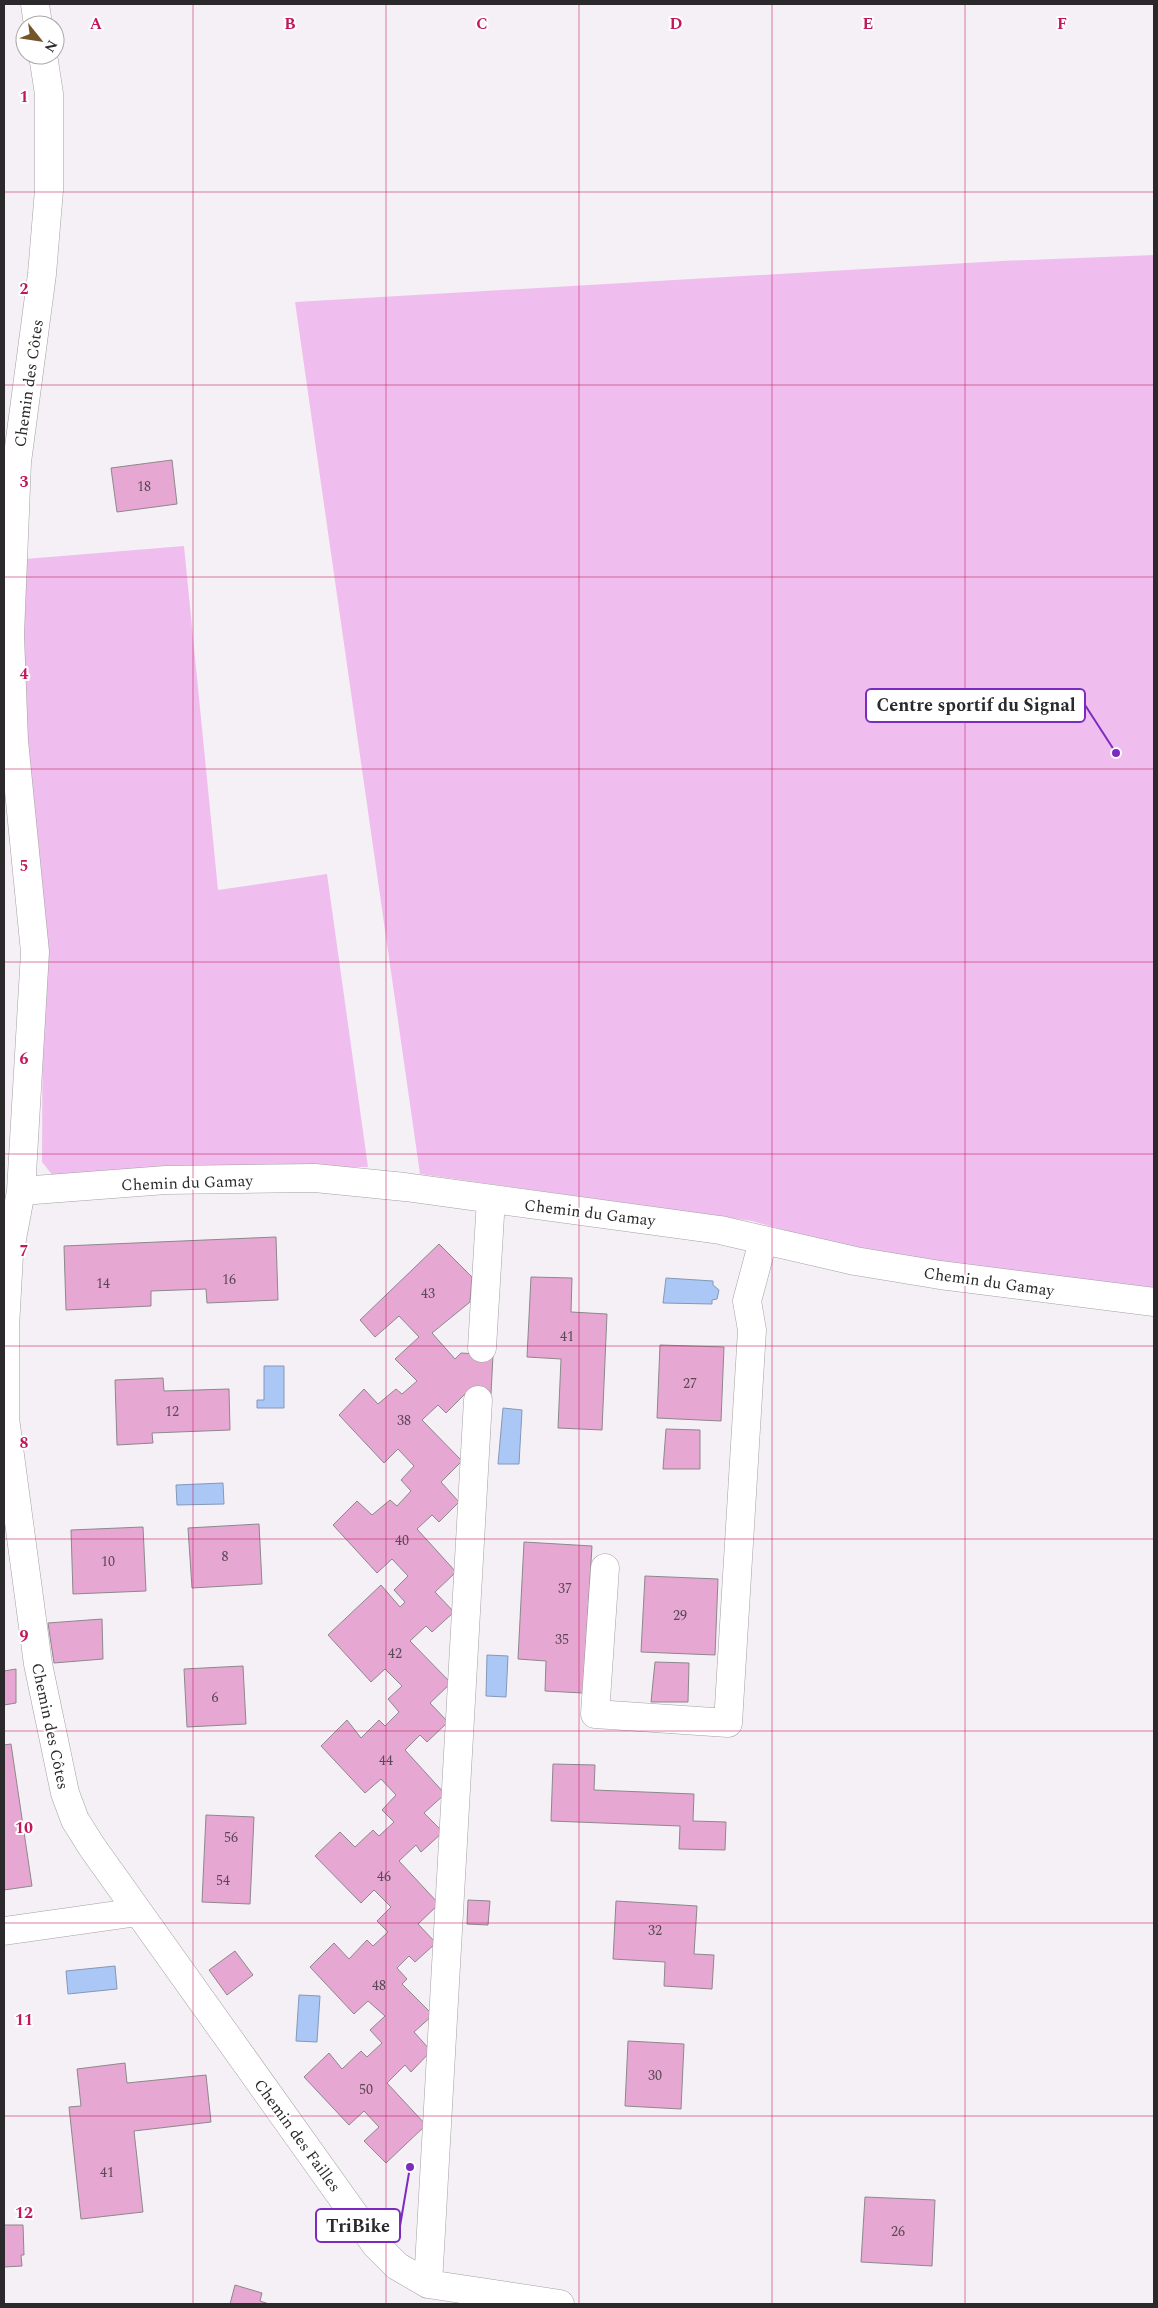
<svg xmlns="http://www.w3.org/2000/svg" width="1158" height="2308" viewBox="0 0 1158 2308" font-family="Spectral,serif">
	<style>
		.green { fill: #f0beee }
		.water { fill: #aac7f6; stroke: #8498b9 }
		.building { fill: #e6a7d2; stroke: #8d888b }
		.lines { fill: none; stroke-linecap: round; stroke-linejoin: round }
		.minor-casing { stroke: #a5a0a4; stroke-width: 29 }
		.minor { stroke: #fff; stroke-width: 28 }
		.grid { fill: none; stroke: #c2185b; stroke-width: 1; stroke-opacity: 0.55 }
		.labels { text-anchor: middle; stroke-width: 4; stroke-linejoin: round; paint-order: stroke }
		.number-label { font-size: 14px; fill: #5a4855 }
		.street-label { font-size: 16px; fill: #2b292b; stroke: #fff }
		.grid-label { font-size: 16px; text-anchor: middle; font-weight: bold; fill: #c2185b; stroke: #fff; stroke-width: 4; stroke-linejoin: round; paint-order: stroke }
		.leader { fill: none; stroke: #7b2cbf; stroke-width: 2 }
		.callout-dot { fill: #7b2cbf; stroke: #fff; stroke-width: 2 }
		.callout { fill: #fff; stroke: #7b2cbf; stroke-width: 2 }
		.callout-label { font-size: 18px; text-anchor: middle; font-weight: bold; fill: #2b292b }
	</style>
	<rect width="100%" height="100%" fill="#f5f0f5"/>
	<path class="green" d="M1154 255V1302L940 1275 752 1221 420 1174 295 302 1001 261Z
		M184 546 218 890 327 874 368 1167H168L53 1176 42 1162 43 954 22 740 25 559Z"/>
	<path class="water" d="M666 1278 713 1281V1285L719 1290 717 1299 712 1300V1304L663 1303Z
		M264 1366H284V1408H257V1400H264Z
		M503 1408 522 1410 519 1464H498Z
		M223 1483 224 1504 177 1505 176 1485Z
		M487 1655 508 1656 506 1697 486 1696Z
		M115 1966 117 1989 68 1994 66 1971Z
		M299 1995 320 1996 317 2042 296 2041Z"/>
	<path class="building" d="M172 460 177 504 117 512 111 468Z
		M276 1237 278 1300 207 1303 206 1289 151 1291V1306L66 1310 64 1246Z
		M439 1244 472 1277 470 1302 432 1333 455 1359 461 1353 493 1355 491 1394 466 1393 446 1413 438 1405 422 1420 462 1461 441 1482 459 1502 439 1522 432 1515 417 1529 456 1572 435 1592 454 1612 432 1632 426 1626 410 1641 451 1683 430 1703 448 1722 427 1742 420 1735 405 1750 445 1794 424 1813 443 1832 421 1852 416 1845 399 1861 439 1904 418 1924 436 1943 415 1962 409 1956 397 1968 407 1979 402 1984 433 2015 414 2032 431 2051 411 2072 405 2065 387 2083 426 2125 386 2163 364 2141 379 2127 364 2111 349 2125 304 2077 329 2053 342 2069 361 2051 367 2057 382 2043 370 2030 385 2016 368 2001 354 2014 310 1967 334 1943 349 1959 367 1940 373 1946 388 1932 377 1921 391 1907 374 1890 361 1903 315 1856 340 1832 355 1847 373 1830 379 1836 394 1822 382 1810 396 1795 381 1779 365 1793 321 1746 347 1720 361 1738 379 1720 385 1726 399 1712 388 1699 402 1686 385 1669 371 1682 328 1635 381 1585 400 1607 405 1602 394 1590 408 1576 392 1559 377 1573 333 1525 357 1501 372 1515 390 1500 397 1506 411 1491 401 1480 414 1466 398 1449 384 1463 339 1415 364 1389 378 1404 396 1389 402 1394 417 1381 395 1359 419 1337 399 1316 375 1337 360 1320Z
		M531 1277 572 1278 571 1312 607 1314 602 1430 558 1428 561 1359 527 1357Z
		M660 1345 724 1347 721 1421 657 1418Z
		M163 1378 164 1391 229 1389 230 1430 152 1433 153 1443 117 1445 115 1380Z
		M666 1429 700 1430V1469H663Z
		M259 1524 262 1584 192 1588 188 1528Z
		M143 1527 146 1591 73 1594 71 1530Z
		M524 1542 592 1546 583 1693 545 1691 546 1661 518 1659Z
		M645 1576 718 1579 715 1655 641 1652Z
		M102 1619 103 1659 54 1663 48 1623Z
		M655 1662 689 1663 688 1702H651Z
		M243 1666 246 1724 187 1727 184 1669Z
		M16 1669V1703L4 1705V1671Z
		M11 1744 32 1886 4 1890V1745Z
		M553 1764 595 1765 594 1790 694 1794 693 1821 726 1822 725 1850 679 1849 680 1826 551 1821Z
		M206 1815 254 1817 250 1904 202 1902Z
		M468 1900 490 1901 488 1925 467 1924Z
		M616 1901 697 1906 694 1954 714 1955 712 1989 664 1986 665 1962 613 1959Z
		M235 1951 253 1975 227 1995 209 1970Z
		M628 2041 684 2044 681 2109 625 2106Z
		M125 2063 127 2083 206 2075 211 2122 134 2131 143 2212 81 2219 69 2107 81 2106 77 2069Z
		M865 2197 935 2200 932 2266 861 2262Z
		M4 2225H23L24 2255H21L22 2266 4 2267Z
		M235 2285 262 2293 260 2301 269 2304H230Z"/>
	<g class="lines">
		<defs>
			<path id="minor" d="M35 4 38 25
				M43 55 49 94V190L42 274 17 462 10 635 14 741 35 952 21 1191 9 1255 5 1327V1418L38 1664 65 1793 75 1820 92 1847 376 2245 397 2266 428 2284 560 2304
				M21 1191 166 1180 315 1178 405 1187 720 1230 855 1261 940 1275 1154 1302
				M482 1348 491 1199
				M605 1568 595 1714 728 1723 752 1330 747 1301 763 1241
				M4 1931 138 1912
				M428 2284 478 1400"/>
		</defs>
		<use href="#minor" class="minor-casing"/>
		<use href="#minor" class="minor"/>
	</g>
	<path class="grid" d="M193 4V2304M386 4V2304M579 4V2304M772 4V2304M965 4V2304M4 192H1154M4 385H1154M4 577H1154M4 769H1154M4 962H1154M4 1154H1154M4 1346H1154M4 1539H1154M4 1731H1154M4 1923H1154M4 2116H1154"/>
	<g class="labels">
		<g class="number-label">
			<text x="144" y="491">18</text>
			<text x="229" y="1284">16</text>
			<text x="103" y="1288">14</text>
			<text x="428" y="1298">43</text>
			<text x="567" y="1341">41</text>
			<text x="690" y="1388">27</text>
			<text x="172" y="1416">12</text>
			<text x="404" y="1425">38</text>
			<text x="402" y="1545">40</text>
			<text x="225" y="1561">8</text>
			<text x="108" y="1566">10</text>
			<text x="565" y="1593">37</text>
			<text x="680" y="1620">29</text>
			<text x="562" y="1644">35</text>
			<text x="395" y="1658">42</text>
			<text x="215" y="1702">6</text>
			<text x="386" y="1765">44</text>
			<text x="231" y="1842">56</text>
			<text x="384" y="1881">46</text>
			<text x="223" y="1885">54</text>
			<text x="655" y="1935">32</text>
			<text x="379" y="1990">48</text>
			<text x="655" y="2080">30</text>
			<text x="366" y="2094">50</text>
			<text x="107" y="2177">41</text>
			<text x="898" y="2236">26</text>
		</g>
		<g class="street-label">
			<text transform="translate(28 383) rotate(-82)" y="6">Chemin des Côtes</text>
			<text transform="translate(187 1182) rotate(-2)" y="6">Chemin du Gamay</text>
			<text transform="translate(590 1212) rotate(7)" y="6">Chemin du Gamay</text>
			<text transform="translate(989 1281) rotate(8)" y="6">Chemin du Gamay</text>
			<text transform="translate(51 1726) rotate(78)" y="6">Chemin des Côtes</text>
			<text transform="translate(298 2135) rotate(54)" y="6">Chemin des Failles</text>
		</g>
	</g>
	<g class="grid-label">
		<text x="96" y="29">A</text>
		<text x="290" y="29">B</text>
		<text x="482" y="29">C</text>
		<text x="676" y="29">D</text>
		<text x="868" y="29">E</text>
		<text x="1062" y="29">F</text>
		<text x="24" y="102">1</text>
		<text x="24" y="294">2</text>
		<text x="24" y="487">3</text>
		<text x="24" y="679">4</text>
		<text x="24" y="871">5</text>
		<text x="24" y="1064">6</text>
		<text x="24" y="1256">7</text>
		<text x="24" y="1448">8</text>
		<text x="24" y="1641">9</text>
		<text x="24" y="1833">10</text>
		<text x="24" y="2025">11</text>
		<text x="24" y="2218">12</text>
	</g>
	<path class="leader" d="M1116 753L1085 705M410 2167L400 2226"/>
	<g class="callout-dot">
		<circle cx="1116" cy="753" r="5"/>
		<circle cx="410" cy="2167" r="5"/>
	</g>
	<g class="callout">
		<rect x="866" y="689" width="219" height="33" rx="5"/>
		<rect x="316" y="2209" width="84" height="33" rx="5"/>
	</g>
	<g class="callout-label">
		<text x="976" y="711">Centre sportif du Signal</text>
		<text x="358" y="2232">TriBike</text>
	</g>
	<rect width="1158" height="2308" fill="none" stroke="#2b292b" stroke-width="10"/>
	<g transform="translate(40 40) rotate(120)"><circle r="24" fill="#ffffff" stroke="#aaa9aa"/>
	<path d="M0-4L9 19L0 12L-9 19Z" fill="#75562b"/>
	<text y="-8" font-size="14" font-weight="bold" text-anchor="middle" fill="#2b292b">N</text>
	</g>
</svg>
